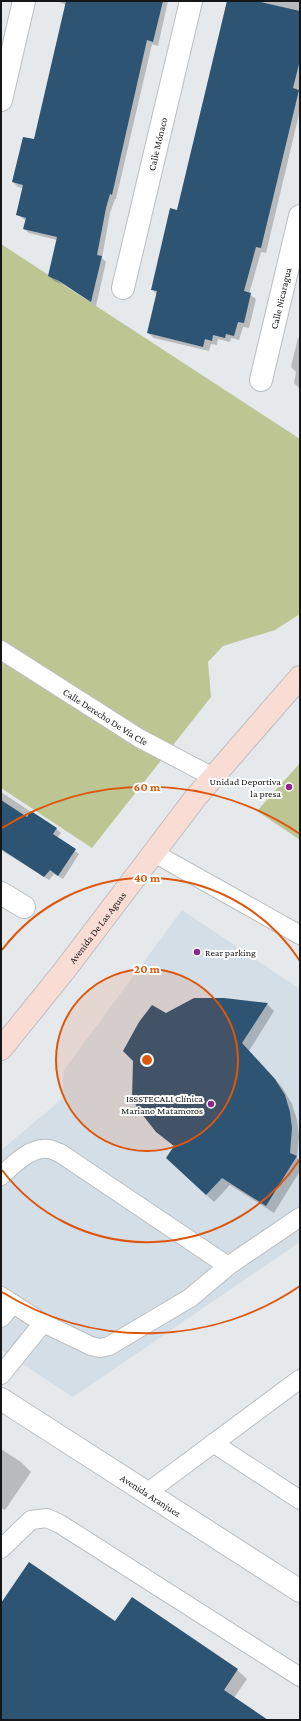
<svg xmlns="http://www.w3.org/2000/svg" width="301" height="1721" viewBox="0 0 301 1721" font-family="'Crimson Pro',serif">
	<style>
		.built { fill: #d4dee6 }
		.green { fill: #bdc593 }
		.shadow { fill: #0003 }
		.building { fill: #2e5473 }
		.lines { fill: none; stroke-linecap: round; stroke-linejoin: round }
		.service-casing { stroke: #bbbec1; stroke-width: 20 }
		.minor-casing { stroke: #bbbec1; stroke-width: 24 }
		.tertiary-casing { stroke: #bbbec1; stroke-width: 24 }
		.secondary-casing { stroke: #bbbec1; stroke-width: 24 }
		.service { stroke: #fff; stroke-width: 18 }
		.minor { stroke: #fff; stroke-width: 22 }
		.tertiary { stroke: #fff; stroke-width: 22 }
		.secondary { stroke: #f9dcd4; stroke-width: 22 }
		.ring { fill: none; stroke: #dd560d; stroke-width: 2 }
		.poi-dot { fill: #912689; stroke: #fff; stroke-width: 1.5 }
		.labels { text-anchor: middle; stroke-width: 4; stroke-linejoin: round; paint-order: stroke }
		.street-label { font-size: 10px; fill: #151617; stroke: #fff }
		.poi-label { font-size: 10px; fill: #151617; stroke: #fff; text-anchor: end }
		.centre { fill: #dd560d; stroke: #fff; stroke-width: 2 }
		.ring-label { font-size: 12px; text-anchor: middle; font-weight: bold; fill: #dd560d; stroke: #fff; stroke-width: 4; stroke-linejoin: round; paint-order: stroke }
	</style>
	<rect width="100%" height="100%" fill="#e6e9ec"/>
	<path class="built" d="M182 910 300 989V1242L73 1397 1 1350V1150L62 1099 64 1070Z"/>
	<path class="green" d="M1 244 300 439V614L275 630 223 646 208 662 211 697 92 848 1 788Z
		M300 763V840L257 811Z"/>
	<path class="shadow" d="M57 1H168L158 46 152 44 116 199H115L110 213 102 258 106 262 96 306 65 285 54 281 49 276 57 240 29 233 24 229 26 221 17 214 23 188 18 187 13 182 35 141 66 5Z
		M227 1H300V85L299 91 300 93V110L266 253 261 252 249 294 256 299 249 328 243 327 239 340 231 338 230 342 218 339 217 345 211 344 209 351 154 338 148 333 157 295 152 289 177 211Z
		M298 338H300V389L294 383 296 372 291 367Z
		M1 792 57 829 61 833 57 838 79 854 63 879 54 874 49 880 1 850Z
		M267 1004 274 1011 249 1051 282 1087 292 1104 297 1120 299 1136 297 1158 300 1161V1171L274 1213 230 1185 214 1202 174 1165 175 1147 157 1131 166 1014Z
		M1 1449 21 1462 31 1472 5 1510 1 1508Z
		M1 1605 115 1622 237 1670 247 1679 234 1698 266 1720H1Z"/>
	<path class="building" d="M66 1H163L153 42 147 40 112 195 110 194 106 208 97 255 102 256 91 302 59 281 48 276 57 237 23 229 26 218 16 215 23 185 12 182 23 137 34 139Z
		M227 1H256L300 11V60L293 88 299 90 261 248 256 247 244 291 251 293 244 323 238 322 234 336 226 334 225 338 213 335 212 341 205 339 203 347 147 333 157 291 151 290 170 208 177 210Z
		M1 800 27 817 31 811 57 828 53 834 76 849 58 876 50 870 44 877 1 849Z
		M194 998H224L268 1003 242 1043 275 1079 285 1095 290 1112 292 1128 290 1153 297 1156 266 1206 222 1178 206 1195 166 1158 174 1146 156 1132 138 1109 132 1098 133 1061 123 1051 139 1022 152 1005 166 1013Z
		M29 1562 115 1621 132 1597 238 1669 224 1690 268 1720H1V1603Z"/>
	<g class="lines">
		<defs>
			<g id="service">
				<path id="s1" d="M1 650 139 738 213 777"/>
				<path d="M154 853 300 935"/>
				<path d="M1 1176C13 1165 30 1147 48 1149 52 1149 56 1152 60 1153L228 1266 190 1298 109 1346 100 1348 91 1346 43 1323 1 1296"/>
				<path d="M228 1266 300 1217"/>
				<path d="M1 1318 13 1304"/>
				<path d="M1 1375 43 1323"/>
				<path d="M213 1443 300 1500"/>
				<path d="M148 1492 300 1379"/>
				<path d="M1 1549 31 1520 47 1518 60 1524 300 1677"/>
			</g>
			<g id="minor">
				<path d="M1 100 24 1"/>
				<path id="s2" d="M123 288 191 1"/>
				<path id="s3" d="M261 380 300 216"/>
				<path d="M1 893 24 907"/>
			</g>
			<g id="tertiary">
				<path id="s4" d="M1 1399 300 1591"/>
			</g>
			<g id="secondary">
				<path id="s5" d="M1 1049 64 971 196 797 300 677"/>
			</g>
		</defs>
		<use href="#service" class="service-casing"/>
		<use href="#minor" class="minor-casing"/>
		<use href="#tertiary" class="tertiary-casing"/>
		<use href="#secondary" class="secondary-casing"/>
		<use href="#service" class="service"/>
		<use href="#minor" class="minor"/>
		<use href="#tertiary" class="tertiary"/>
		<use href="#secondary" class="secondary"/>
	</g>
	<circle cx="147" cy="1060" r="91" fill="#dd560d" fill-opacity=".12"/>
	<g class="ring">
		<circle cx="147" cy="1060" r="91"/>
		<path d="M300 1159A182 182 0 0 1 2 1170M2 950A182 182 0 0 1 300 961"/>
		<path d="M300 1286A273 273 0 0 1 2 1292M2 828A273 273 0 0 1 300 834"/>
	</g>
	<g class="poi-dot">
		<circle cx="289" cy="787" r="4"/>
		<circle cx="197" cy="952" r="4"/>
		<circle cx="211" cy="1104" r="4"/>
	</g>
	<g class="labels">
		<g class="street-label">
			<text dy="4" stroke="none"><textPath href="#s2" startOffset="148">Calle Mónaco</textPath></text>
			<text dy="4" stroke="none"><textPath href="#s3" startOffset="84">Calle Nicaragua</textPath></text>
			<text dy="4" stroke="none"><textPath href="#s1" startOffset="124">Calle Derecho De Vía Cfe</textPath></text>
			<text dy="4" stroke="none"><textPath href="#s5" startOffset="155">Avenida De Las Aguas</textPath></text>
			<text dy="4" stroke="none"><textPath href="#s4" startOffset="178">Avenida Aranjuez</textPath></text>
		</g>
		<g class="poi-label">
			<text x="281" y="785">Unidad Deportiva<tspan x="281" dy="12">la presa</tspan></text>
			<text x="205" y="956" text-anchor="start">Rear parking</text>
			<text x="203" y="1102">ISSSTECALI Clínica<tspan x="203" dy="12">Mariano Matamoros</tspan></text>
		</g>
	</g>
	<circle cx="147" cy="1060" r="6" class="centre"/>
	<g class="ring-label">
		<text x="147" y="791">60 m</text>
		<text x="147" y="882">40 m</text>
		<text x="147" y="973">20 m</text>
	</g>
	<rect width="301" height="1721" fill="none" stroke="#151617" stroke-width="4"/>
</svg>
